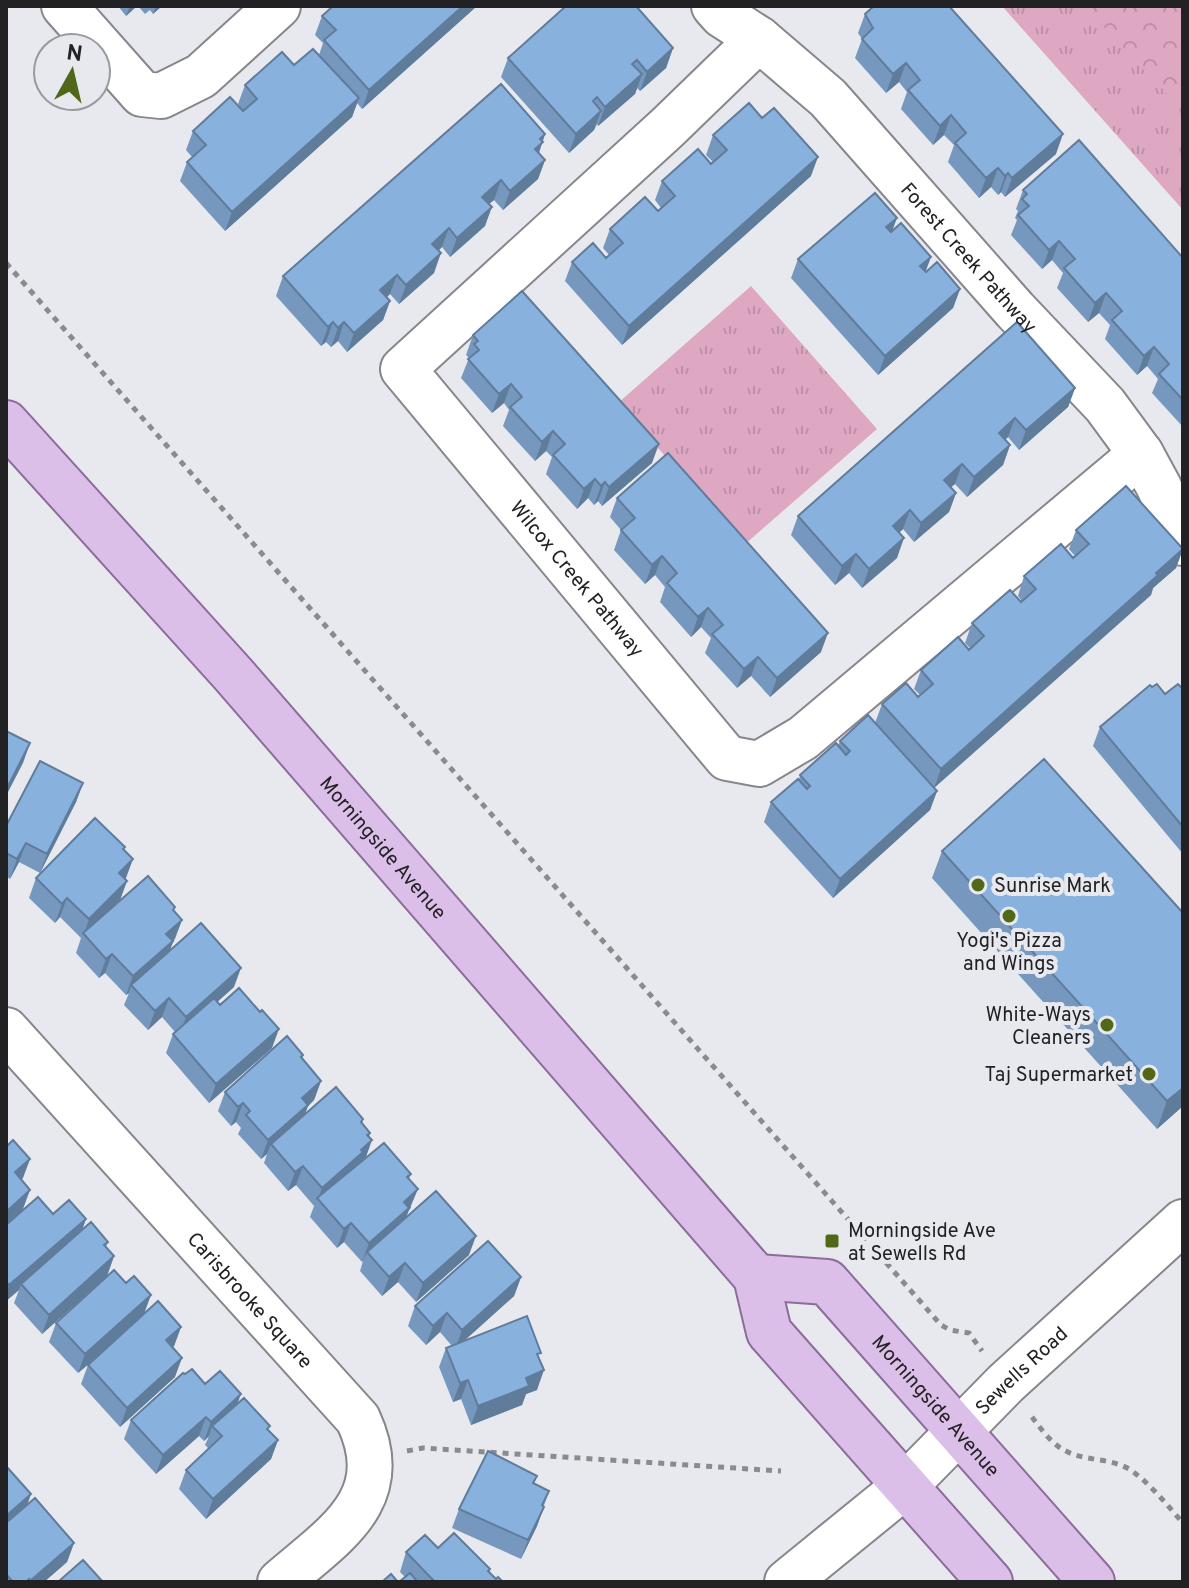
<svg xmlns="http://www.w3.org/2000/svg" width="1189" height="1588" viewBox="0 0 1189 1588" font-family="Overpass,sans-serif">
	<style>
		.grass { fill: url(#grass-tufts) }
		.forest { fill: url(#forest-crowns) }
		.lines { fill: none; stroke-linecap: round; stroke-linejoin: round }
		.minor-casing { stroke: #86868c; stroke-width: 48 }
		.major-casing { stroke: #8c6c9a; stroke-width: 48 }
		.path { stroke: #8a8b8f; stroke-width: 5; stroke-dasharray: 6 6; stroke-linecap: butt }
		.minor { stroke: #fff; stroke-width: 44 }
		.major { stroke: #dcbfe9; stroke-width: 44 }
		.wall { fill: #7698bf }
		.shaded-wall { fill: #607c9b }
		.building { fill: #89b1de; stroke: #607c9b; stroke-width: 2 }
		.poi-dot { fill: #506818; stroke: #e8e9ef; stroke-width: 3 }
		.labels { text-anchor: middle; stroke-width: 8; stroke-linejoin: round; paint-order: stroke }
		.street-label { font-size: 20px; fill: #222224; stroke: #e8e9ef }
		.poi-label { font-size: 20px; fill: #222224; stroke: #e8e9ef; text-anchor: start }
	</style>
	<defs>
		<pattern id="grass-tufts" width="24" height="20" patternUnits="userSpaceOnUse" patternTransform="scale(2)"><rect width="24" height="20" fill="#dea8c3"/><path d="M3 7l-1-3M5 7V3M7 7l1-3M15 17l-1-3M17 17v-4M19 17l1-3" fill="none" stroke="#be90a7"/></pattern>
		<pattern id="forest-crowns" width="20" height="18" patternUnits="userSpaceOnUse" patternTransform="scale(2)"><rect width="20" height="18" fill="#dea8c3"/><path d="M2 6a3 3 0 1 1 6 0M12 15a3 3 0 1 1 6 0" fill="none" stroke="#be90a7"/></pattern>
	</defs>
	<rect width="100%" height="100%" fill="#e8e9ef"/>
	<path class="grass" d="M1002 6H1183V210Z
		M751 286 877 429 744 545 618 403Z"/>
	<path class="forest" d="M1084 6H1183V111Z"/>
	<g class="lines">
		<defs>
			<g id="minor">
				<path d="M64 6 142 94 161 96 201 76 278 6"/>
				<path id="s1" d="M714 6 722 15 759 39 828 98 1015 310 1105 405 1141 454 1159 487 1183 543"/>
				<path id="s2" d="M759 39 667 128 403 369 727 758 759 764 803 738 1141 454"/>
				<path id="s3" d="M6 1030 358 1419C396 1500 334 1535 280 1582"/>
				<path id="s4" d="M787 1582 905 1486 1006 1383 1183 1222"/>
			</g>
			<g id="major">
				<path id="s5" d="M6 423 232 673 756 1277 769 1332 990 1582"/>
				<path id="s6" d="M756 1277 827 1282 1092 1582"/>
			</g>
		</defs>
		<use href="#minor" class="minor-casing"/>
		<use href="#major" class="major-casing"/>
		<path class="path" d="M6 263 941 1325 950 1330 969 1333 982 1351
			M1032 1417C1041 1429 1053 1446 1068 1452 1086 1461 1110 1458 1129 1469 1149 1482 1167 1505 1183 1523
			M407 1451 423 1448 781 1471"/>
		<use href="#minor" class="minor"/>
		<use href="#major" class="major"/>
	</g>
	<path class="wall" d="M118 6H137L126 16Z
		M138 6H162L153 14 150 10 145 14Z
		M477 6 362 109 357 103 352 117 225 231 180 181 187 162 192 157 186 150 193 131 243 111 238 104 245 85 319 55 323 43 315 35 322 16Z
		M865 14 1056 154 1005 197 1001 192 998 195 991 187 979 198 948 162 954 145 944 135 933 145 901 109 907 92 899 82 886 93 855 58 862 39 858 33Z
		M673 48 666 68 640 91 637 88 635 94 598 126 597 124 594 130 569 153 501 77 508 58Z
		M545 134 539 153 545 160 538 179 503 210 494 200 489 204 485 226 450 257 442 247 438 251 434 273 399 304 390 294 387 297 390 301 383 320 347 352 338 341 331 347 326 342 321 346 276 296 283 276Z
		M713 135 811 176 622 345 565 281 572 262 606 258 609 255 603 248 610 229 658 211 661 208 655 200 662 181 711 164 713 162 706 155Z
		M1023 190 1183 258V427L1152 393 1158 379 1147 366 1137 375 1105 339 1110 325 1099 313 1088 322 1057 288 1063 273 1052 260 1042 269 1011 235 1017 220 1015 218 1018 211 1016 209Z
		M892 231 926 272 960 289 953 308 878 375 791 278 798 259Z
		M473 335 652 463 602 506 598 501 594 505 588 498 577 509 546 474 552 457 546 451 535 461 503 426 509 410 504 403 492 413 461 378 469 358 466 355Z
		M1075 388 1068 407 1019 450 1008 437 1005 440 1010 445 1003 465 967 497 955 484 951 487 956 493 949 512 914 542 903 529 899 533 897 558 862 588 849 573 835 585 791 535 798 516Z
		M617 498 821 652 770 697 751 676 737 688 705 653 711 638 701 627 691 637 660 602 665 587 655 575 645 584 614 550 621 530 610 517Z
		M1076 530 1183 549 1176 568 1153 588 1151 595 934 788 875 723 882 704 918 697 920 695 914 689 921 670 969 650 970 648 965 643 972 623 1021 602 1022 601 1018 596 1024 576 1075 556 1069 549Z
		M1152 687 1165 694 1183 689V854L1093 746 1100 727Z
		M840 741 937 791 930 810 833 898 764 822 771 802 799 780 800 775 838 746Z
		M83 783 76 802 40 873 19 862 10 879 6 876V826Z
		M125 847 124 850 125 879 127 881 120 900 175 907 174 911 182 920 175 939 172 942 169 952 234 987 217 1002 272 1048 209 1103 166 1053 173 1034 175 1032 162 1017 148 1030 124 1005 129 993 126 995 105 973 99 978 76 953 81 938 60 917 55 923 29 898 36 878Z
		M942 851 1183 913V1106L1157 1129 932 878Z
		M303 1055 302 1059 321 1081 314 1100 308 1106 305 1114 363 1119 362 1124 370 1133 365 1159 411 1174 409 1179 411 1208 408 1211 406 1217 469 1255 416 1302 398 1282 382 1296 360 1271 363 1261 362 1262 344 1242 337 1248 310 1217 314 1206 296 1185 288 1191 264 1163 267 1154 261 1159 238 1134 241 1128 236 1122 231 1126 218 1111 225 1092Z
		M6 1147 30 1159 21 1180 23 1209 86 1219 82 1230 108 1242 106 1247 114 1256 107 1276 42 1334 14 1303 19 1290 6 1301Z
		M521 1277 514 1296 464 1341 539 1359 537 1390 526 1394 522 1405 471 1425 461 1399 453 1402 439 1367 446 1348 452 1346 440 1332 426 1345 408 1326 415 1306Z
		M144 1313 181 1327 174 1346 172 1347 175 1377 120 1427 81 1384 88 1365 78 1373 49 1342 56 1323Z
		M205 1384 238 1403 278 1440 271 1459 206 1519 179 1489 186 1470 209 1449 205 1445 209 1436 204 1441 199 1436 156 1474 124 1439 131 1420Z
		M6 1466 31 1494 27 1505 74 1543 67 1562 44 1582H6Z
		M537 1476 534 1483 549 1491 537 1526 521 1559 452 1528 459 1509Z
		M438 1548 490 1569 489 1572 496 1579 503 1582H399L405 1577 400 1572 406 1552Z"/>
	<path class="shaded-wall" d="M130 6H137L126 16Z
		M156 6H162L153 14Z
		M463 6H477L362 109 369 90Z
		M673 48 666 68 640 91 647 72Z
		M906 63 899 82 886 93 893 74Z
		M642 74 635 94 598 126 605 107Z
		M359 98 352 117 225 231 232 212Z
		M601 111 594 130 569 153 576 134Z
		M951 115 944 135 933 145 940 126Z
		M545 134 536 161 528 168 540 139Z
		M1063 134 1056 154 1005 197 1012 178Z
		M818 157 811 176 622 345 629 326Z
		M545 160 538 179 503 210 510 191Z
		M998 168 991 187 979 198 986 178Z
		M1008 173 1001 192 998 195 1005 176Z
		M501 180 494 200 475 216 482 197Z
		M492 207 485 226 450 257 457 238Z
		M897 218 890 237 886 227Z
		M449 228 442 247 425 263 432 244Z
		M1059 241 1052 260 1042 269 1049 250Z
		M441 253 434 273 399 304 406 285Z
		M931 257 924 276 920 266Z
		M397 275 390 294 373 309 380 290Z
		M960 289 953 308 878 375 885 356Z
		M1106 293 1099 313 1088 322 1095 303Z
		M390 301 383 320 347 352 354 333Z
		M333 322 326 342 321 346 328 327Z
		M344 322 338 341 331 347 338 328Z
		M1154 347 1147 366 1137 375 1144 356Z
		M511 384 504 403 492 413 499 394Z
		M1075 388 1068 407 1019 450 1026 430Z
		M1015 418 1008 437 992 452 999 433Z
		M553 431 546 451 535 461 542 442Z
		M659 444 652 463 602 506 609 487Z
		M1010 445 1003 465 967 497 974 477Z
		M962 464 955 484 937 499 944 480Z
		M595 479 588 498 577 509 584 489Z
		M605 482 598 501 594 505 601 486Z
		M956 493 949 512 914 542 921 523Z
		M910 510 903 529 886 545 893 526Z
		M904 538 897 558 862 588 869 569Z
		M1183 549 1176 568 1153 588 1151 595 934 788 941 769Z
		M856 554 849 573 835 585 842 566Z
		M662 556 655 575 645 584 652 565Z
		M708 608 701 627 691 637 698 617Z
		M828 633 821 652 770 697 777 678Z
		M758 657 751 676 737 688 744 669Z
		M30 743 23 763 6 796V790Z
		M83 783 76 802 40 873 47 854Z
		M937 791 930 810 833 898 840 879Z
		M26 843 19 862 10 879 17 859Z
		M133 859 126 878 112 892 119 873Z
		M127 881 120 900 84 934 89 919Z
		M67 898 60 917 55 923 62 904Z
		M182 920 166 960 131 985 129 993 126 995 133 976 166 934Z
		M112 954 105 973 99 978 106 959Z
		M241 968 234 987 179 1036 186 1017Z
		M169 998 162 1017 148 1030 155 1011Z
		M279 1029 272 1048 209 1103 216 1084Z
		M321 1081 314 1100 308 1106 301 1124 271 1144 267 1154 261 1159 268 1140 302 1098Z
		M1183 1088V1106L1157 1129 1167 1101Z
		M243 1103 236 1122 231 1126 238 1107Z
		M370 1133 364 1147 372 1140 365 1160 318 1199 322 1188Z
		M30 1159 23 1178 8 1191 15 1172Z
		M303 1166 296 1185 288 1191 295 1172Z
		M418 1189 402 1227 367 1252 362 1262 369 1243 404 1202Z
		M30 1190 23 1209 6 1225V1212Z
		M86 1219 79 1238 21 1284 19 1290 6 1301V1294L9 1285Z
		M351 1223 344 1242 337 1248 344 1229Z
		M476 1236 469 1255 416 1302 423 1283Z
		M114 1256 107 1276 42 1334 49 1315Z
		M405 1263 398 1282 382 1296 389 1277Z
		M521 1277 514 1296 455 1349 462 1330Z
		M151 1295 144 1314 78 1373 85 1354Z
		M447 1313 440 1332 426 1345 433 1326Z
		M181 1327 174 1346 159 1360 166 1340Z
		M182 1358 175 1377 120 1427 127 1408Z
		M544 1370 537 1390 526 1394 522 1405 471 1425 478 1406 526 1378Z
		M468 1380 461 1399 453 1402 460 1383Z
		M241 1394 234 1413 212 1426 209 1436 204 1441 211 1422Z
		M206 1417 199 1436 156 1474 163 1455Z
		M278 1440 271 1459 206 1519 213 1499Z
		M31 1494 24 1513 6 1529V1516Z
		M544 1507 537 1526 521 1559 528 1540Z
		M74 1543 67 1562 44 1582H30Z"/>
	<path class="building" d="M333 6H463L369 90 324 40 336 30 322 16Z
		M566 6H636L673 48 647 72 637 60 632 64 642 74 605 107 597 97 593 101 601 111 576 134 508 58Z
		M874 6H949L1063 134 1012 178 1008 173 1005 176 998 168 986 178 955 143 966 133 951 115 940 126 908 90 920 80 906 63 893 74 862 39 873 28 865 14Z
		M313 49 359 98 232 212 187 162 206 145 193 131 230 97 243 111 257 99 245 85 282 52 294 65Z
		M501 84 545 134 540 139 543 142 535 149 545 160 510 191 501 180 482 197 492 207 457 238 449 228 432 244 441 253 406 285 397 275 380 290 390 301 354 333 344 322 338 328 333 322 328 327 283 276Z
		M749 103 762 118 774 108 818 157 629 326 572 262 593 243 606 258 623 243 610 229 645 197 658 211 675 196 662 181 698 149 711 164 727 150 713 135Z
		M1079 140 1183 258V400L1159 374 1169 364 1154 347 1144 356 1112 320 1122 311 1106 293 1095 303 1064 268 1075 259 1059 241 1049 250 1018 215 1029 206 1022 199 1027 194 1023 190Z
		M875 193 897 218 886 227 891 232 901 223 931 257 920 266 926 272 937 262 960 289 885 356 798 259Z
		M522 291 659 444 609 487 605 482 601 486 595 479 584 489 553 455 565 444 553 431 542 442 510 407 522 397 511 384 499 394 468 359 479 350 474 344 478 341 473 335Z
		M1017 322 1075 388 1026 430 1015 418 999 433 1010 445 974 477 962 464 944 480 956 493 921 523 910 510 893 526 904 538 869 569 856 554 842 566 798 516Z
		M668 453 828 633 777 678 758 657 744 669 712 634 723 625 708 608 698 617 667 583 677 573 662 556 652 565 621 530 635 518 617 498Z
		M1126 486 1183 549 1156 573 1158 575 941 769 882 704 906 683 918 697 933 684 921 670 958 637 969 650 984 636 972 623 1010 590 1021 602 1036 589 1024 576 1061 544 1073 558 1089 544 1076 530Z
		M1157 684 1165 694 1178 684 1183 689V827L1100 727 1150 685 1152 687Z
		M868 715 937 791 840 879 771 802 798 779 807 789 810 786 800 775 836 743 846 755 850 751 840 741Z
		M6 731 30 743 6 790Z
		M1044 759 1183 913V1088L1167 1101 942 851Z
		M40 761 83 783 47 854 26 843 17 859 6 853V826Z
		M95 818 125 847 123 849 133 859 119 873 127 881 89 919 67 898 62 904 36 878Z
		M148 876 175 907 173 910 182 920 166 934 173 941 133 976 112 954 106 959 83 933Z
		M201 923 241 968 186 1017 169 998 155 1011 131 985Z
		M239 988 260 1012 262 1010 279 1029 216 1084 173 1034 214 998 220 1005Z
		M287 1036 303 1055 301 1057 321 1081 302 1098 308 1105 268 1140 246 1115 250 1111 243 1103 238 1107 225 1092Z
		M336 1087 363 1119 361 1122 370 1133 367 1135 372 1140 361 1150 363 1152 322 1188 303 1166 295 1172 271 1144Z
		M13 1140 30 1159 15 1172 30 1190 6 1212V1147Z
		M384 1143 411 1174 407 1177 418 1189 404 1202 409 1208 369 1243 351 1223 344 1229 317 1198Z
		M436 1191 476 1236 423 1283 405 1263 389 1277 367 1252Z
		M38 1197 53 1214 69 1200 86 1219 9 1285 6 1281V1225Z
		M91 1222 108 1242 104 1245 114 1256 49 1315 21 1284Z
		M488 1241 521 1277 462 1330 447 1313 433 1326 415 1306Z
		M114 1270 126 1283 134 1276 151 1295 85 1354 56 1323Z
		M158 1301 181 1327 166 1340 182 1358 127 1408 88 1365Z
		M527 1316 541 1353 537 1354 544 1370 526 1378 529 1386 478 1406 468 1380 460 1383 446 1348Z
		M192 1369 205 1384 220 1371 241 1394 211 1422 206 1417 163 1455 131 1420 183 1373 185 1374Z
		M244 1398 270 1426 267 1429 278 1440 213 1499 186 1470 222 1436 212 1426Z
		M488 1451 537 1476 533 1483 549 1491 542 1505 544 1507 528 1540 459 1509Z
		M6 1466 31 1494 6 1516Z
		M35 1498 74 1543 30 1581 29 1579 26 1582H13L6 1574V1523Z
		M454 1533 490 1569 488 1571 496 1579 498 1577 503 1582H435L406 1552 425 1535 438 1548Z
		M83 1560 103 1582H58Z
		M410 1573 418 1582H399Z
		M391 1574 398 1582H382Z"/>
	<g class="poi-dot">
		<circle cx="978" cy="885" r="8"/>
		<circle cx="1009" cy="916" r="8"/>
		<circle cx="1107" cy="1025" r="8"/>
		<circle cx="1149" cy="1074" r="8"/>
		<rect x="824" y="1233" width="16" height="16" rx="4"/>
	</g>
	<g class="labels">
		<g class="street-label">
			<text dy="7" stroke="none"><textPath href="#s1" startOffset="360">Forest Creek Pathway</textPath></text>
			<text dy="7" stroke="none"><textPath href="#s2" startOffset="758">Wilcox Creek Pathway</textPath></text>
			<text dy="7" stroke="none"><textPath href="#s5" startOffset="568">Morningside Avenue</textPath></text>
			<text dy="7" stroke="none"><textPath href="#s3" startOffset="364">Carisbrooke Square</textPath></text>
			<text dy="7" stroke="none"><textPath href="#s4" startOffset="316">Sewells Road</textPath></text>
			<text dy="7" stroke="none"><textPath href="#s6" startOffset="236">Morningside Avenue</textPath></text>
		</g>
		<g class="poi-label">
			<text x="994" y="892">Sunrise Mark</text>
			<text x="1009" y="947" text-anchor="middle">Yogi's Pizza<tspan x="1009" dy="23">and Wings</tspan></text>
			<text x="1091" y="1021" text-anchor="end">White-Ways<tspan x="1091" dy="23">Cleaners</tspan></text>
			<text x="1133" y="1081" text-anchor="end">Taj Supermarket</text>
			<text x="848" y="1237">Morningside Ave<tspan x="848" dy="23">at Sewells Rd</tspan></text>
		</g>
	</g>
	<rect width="1189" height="1588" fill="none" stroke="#222224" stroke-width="16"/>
	<g transform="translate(72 72) rotate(8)"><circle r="38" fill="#e8e9ef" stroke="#99999e" stroke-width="2"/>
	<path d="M0-6L14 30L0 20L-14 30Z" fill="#506818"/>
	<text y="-12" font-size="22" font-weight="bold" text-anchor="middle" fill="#222224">N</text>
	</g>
</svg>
